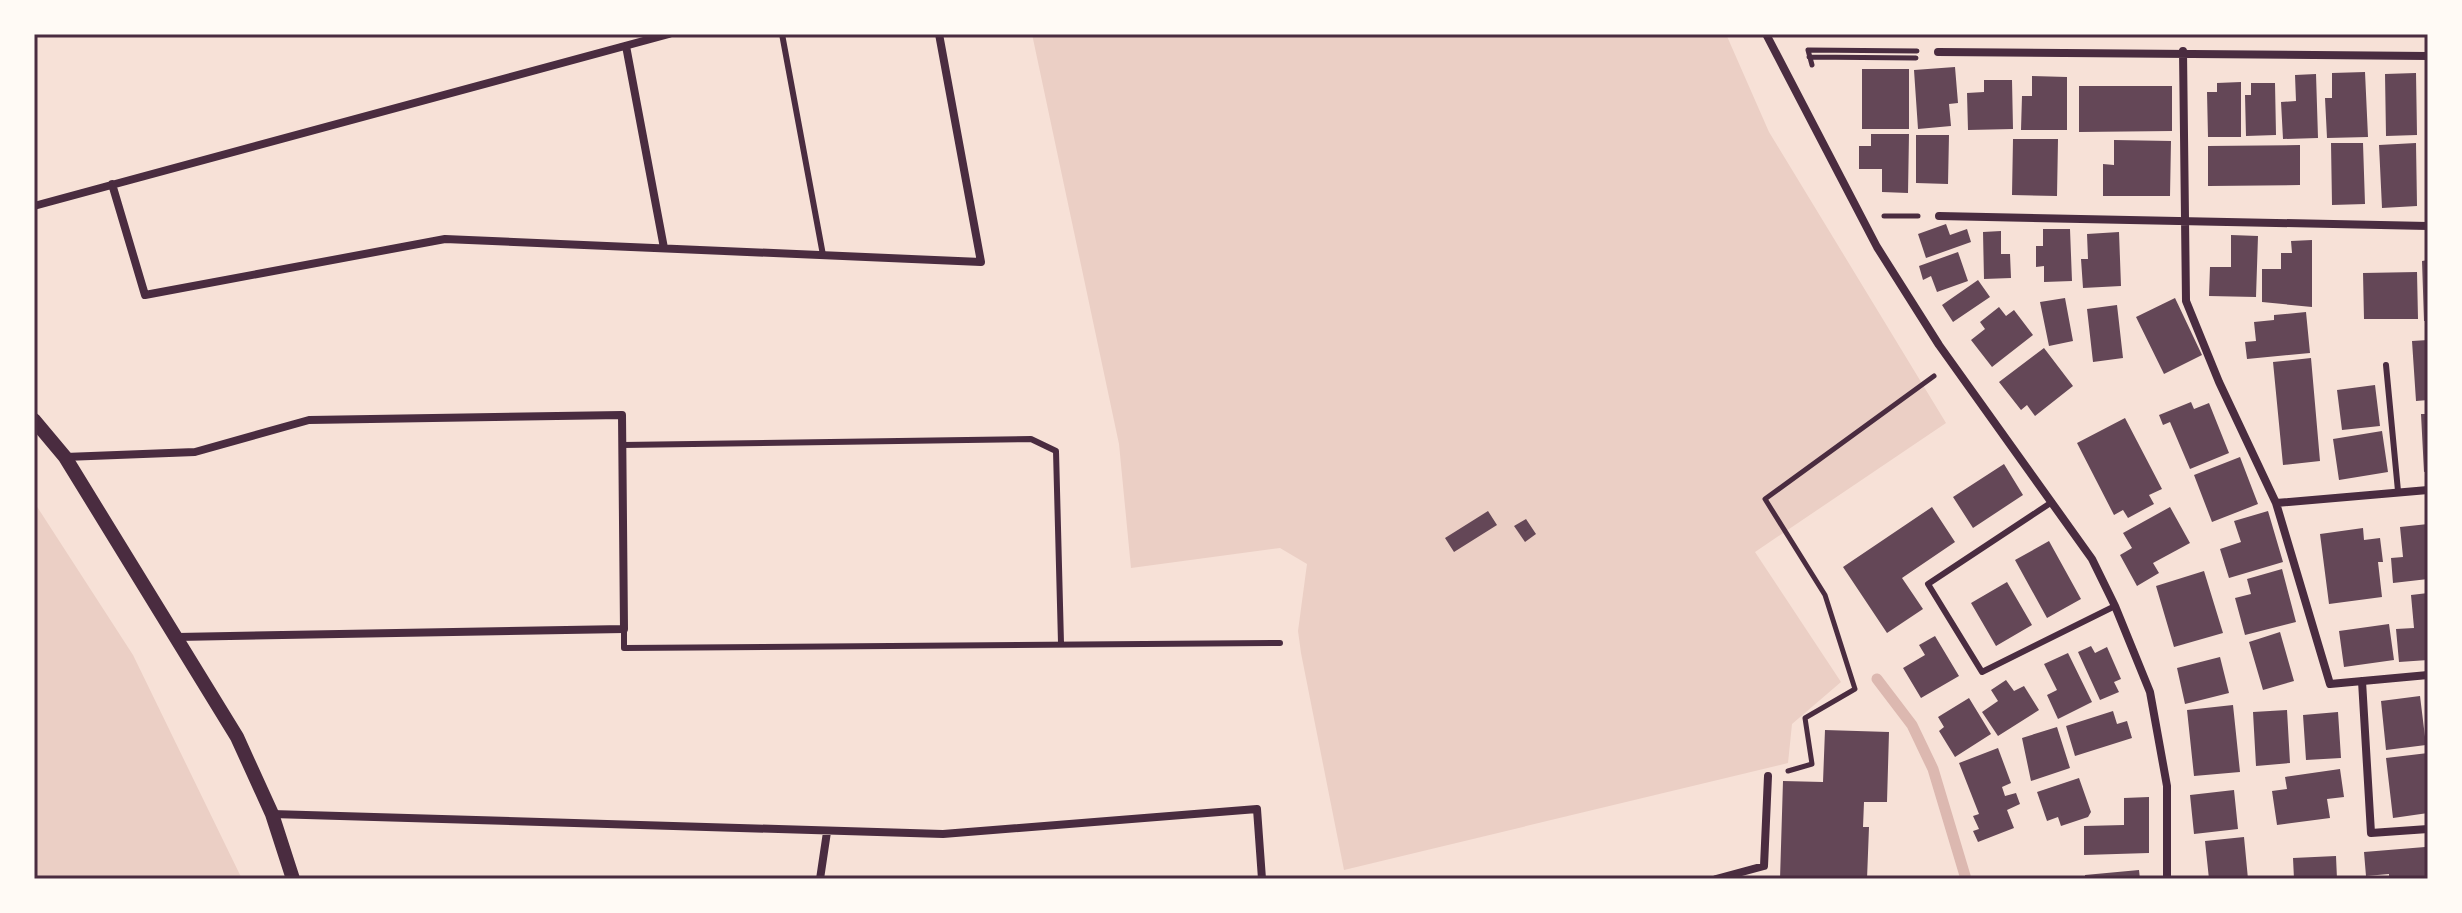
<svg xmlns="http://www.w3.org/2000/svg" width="2462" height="913" viewBox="0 0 2462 913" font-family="Ubuntu,sans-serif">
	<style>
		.green { fill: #ebcfc5 }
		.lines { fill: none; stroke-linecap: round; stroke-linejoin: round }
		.stream { stroke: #dcb8b0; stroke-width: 11 }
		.building { fill: #644757 }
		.path { stroke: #4a2c40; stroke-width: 5 }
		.service { stroke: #4a2c40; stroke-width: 6 }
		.minor { stroke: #4a2c40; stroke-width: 8 }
		.tertiary { stroke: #4a2c40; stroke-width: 14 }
		.neatline { fill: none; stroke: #4a2c40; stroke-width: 3 }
	</style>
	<rect width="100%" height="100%" fill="#f7e1d7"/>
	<path class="green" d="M1032 34H1726L1769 132 1946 423 1755 552 1841 682 1792 724 1788 763 1344 870 1301 653 1298 631 1307 564 1280 548 1131 568 1119 444Z
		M34 502 133 655 242 879H34Z"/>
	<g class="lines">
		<path class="stream" d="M1877 679 1912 725 1933 769 1966 879"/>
	</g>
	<path class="building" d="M1955 67 1958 103 1949 104 1951 126 1918 129 1914 70Z
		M1862 69H1909V129H1862Z
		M2365 72 2368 137 2327 138 2325 98H2332V73Z
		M2416 73 2417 135 2386 136 2385 74Z
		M2316 74 2318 138 2283 139 2281 102 2296 101 2295 75Z
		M2032 76 2067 77V130H2021L2022 96H2032Z
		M1984 80H2012L2013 129 1968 130 1967 93 1984 92Z
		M2241 82V137H2208L2207 92H2217V83Z
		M2251 83H2275L2276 135 2246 136 2245 95H2251Z
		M2079 86H2172V131L2079 132Z
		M1871 134H1909L1908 193 1882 192V169H1859V146H1871Z
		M1916 135H1949L1948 184 1916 183Z
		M2013 139H2058L2057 196 2012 195Z
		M2114 140 2171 141 2170 196H2103V164L2114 165Z
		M2331 143H2363L2365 204 2332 205Z
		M2416 143 2417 206 2382 208 2379 145Z
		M2300 145V185L2208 186V146Z
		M1946 224 1950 235 1967 229 1971 242 1926 258 1918 234Z
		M2043 229H2070L2072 281 2044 282V266L2036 267V246H2043Z
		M2001 231V254H2010L2011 278 1984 279 1983 232Z
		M2119 232 2121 286 2083 288 2081 259H2088L2087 234Z
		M2231 235 2258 236 2256 297 2209 296 2210 267H2231Z
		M2312 240V307L2262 302V269H2281V253H2292L2291 241Z
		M1958 252 1968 281 1937 292 1931 276 1923 280 1919 266Z
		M2428 260V321H2424L2422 261Z
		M2417 272 2418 319H2364L2363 273Z
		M1978 280 1990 297 1953 322 1942 305Z
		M2065 298 2073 341 2049 346 2040 302Z
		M2175 298 2202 355 2164 374 2136 317Z
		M2117 305 2123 358 2093 362 2087 309Z
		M1999 307 2006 316 2014 310 2033 335 1992 367 1971 340 1985 329 1980 322Z
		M2306 312 2310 353 2247 359 2245 342 2256 341 2254 322 2274 320V315Z
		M2428 340V400L2416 401 2412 341Z
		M2044 348 2073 386 2035 416 2027 405 2021 410 1999 382Z
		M2311 358 2320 461 2283 465 2273 362Z
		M2375 385 2380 426 2342 430 2337 390Z
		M2191 402 2194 409 2209 403 2229 453 2190 469 2170 422 2163 425 2159 415Z
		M2421 414H2428V471L2424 472Z
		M2125 418 2162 489 2149 495 2154 504 2128 518 2123 510 2114 515 2077 443Z
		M2382 431 2388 472 2339 480 2333 439Z
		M2240 457 2258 504 2212 522 2194 475Z
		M2004 464 2023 495 1973 528 1953 497Z
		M1932 507 1955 542 1902 578 1923 609 1887 633 1843 567Z
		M2170 507 2190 543 2153 563 2159 573 2137 586 2120 555 2132 548 2123 533Z
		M1488 511 1497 525 1454 552 1445 538Z
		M2268 511 2283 562 2229 578 2220 549 2241 542 2234 521Z
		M1526 519 1536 534 1525 542 1514 526Z
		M2428 524V579L2393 583 2391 558 2403 557 2400 527Z
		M2363 528 2364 540 2380 538 2383 562H2378L2382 597 2329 604 2320 534Z
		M2049 541 2081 599 2047 618 2015 560Z
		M2282 569 2296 622 2245 635 2235 598 2251 594 2247 579Z
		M2204 571 2223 633 2174 647 2156 586Z
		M2007 582 2032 625 1996 646 1971 603Z
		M2428 593V660L2399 662 2396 629 2414 628 2411 595Z
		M2389 624 2394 660 2344 667 2339 631Z
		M2280 632 2294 681 2263 690 2249 642Z
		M1935 636 1959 676 1921 698 1903 668 1925 655 1919 645Z
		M2091 646 2095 653 2107 647 2121 679 2114 682 2119 692 2100 700 2078 652Z
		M2068 653 2092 702 2058 719 2047 695 2057 690 2044 664Z
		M2220 657 2229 693 2185 704 2177 668Z
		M2006 680 2014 691 2024 686 2039 710 1998 736 1982 712 1998 701 1991 690Z
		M2420 696 2426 745 2386 750 2381 701Z
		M1969 698 1991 734 1955 757 1939 731 1944 727 1938 717Z
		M2233 705 2240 772 2194 776 2187 710Z
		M2287 710 2290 763 2256 766 2253 712Z
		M2113 711 2117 724 2127 721 2132 738 2075 756 2066 726Z
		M2338 712 2341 758 2306 760 2303 715Z
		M2057 727 2070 768 2031 781 2022 738Z
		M1825 730 1889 732 1887 802H1864L1863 827H1869L1867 879H1780L1783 781 1823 782Z
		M1998 748 2011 783 2002 787 2005 796 2016 793 2020 804 2007 810 2014 828 1978 842 1973 831 1979 829 1973 816 1979 814 1959 763Z
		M2428 753V813L2393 818 2386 758Z
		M2340 769 2344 797 2327 799 2330 818 2277 825 2272 791 2287 789 2285 777Z
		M2079 778 2091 812 2088 817 2061 826 2058 817 2047 821 2037 792Z
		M2234 790 2238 829 2194 834 2190 795Z
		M2149 797V853L2084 855V826L2124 825V798Z
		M2244 837 2248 879H2209L2205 841Z
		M2425 847 2427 879H2389V874L2366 876 2364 852Z
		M2336 856 2337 879H2294L2293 858Z
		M2139 870 2140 879H2085V875Z"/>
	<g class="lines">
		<path class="path" d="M1809 57 1916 58
			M1812 65 1808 50 1917 51
			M1884 216H1918
			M1788 771 1812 764 1805 718 1855 689 1825 595 1765 499 1934 376"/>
		<path class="service" d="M782 34 823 255
			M2386 365 2398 491
			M622 445 1031 439 1056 451 1061 643
			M2052 502 1928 584 1982 672 2115 606
			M624 629V648L1280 643"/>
		<path class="minor" d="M1766 34 1877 247 1939 345 2092 559 2115 606 2150 692 2167 786V879
			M626 46 664 248
			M2183 51 2186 301 2219 382 2276 503 2330 684 2428 675
			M1938 52 2428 56
			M112 184 145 295 445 239 981 262 939 34
			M34 206 669 34
			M1939 216 2428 226
			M65 457 195 452 309 420 622 415 624 629 177 637
			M2276 503 2428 490
			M2362 681 2371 833 2428 829
			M272 814 943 834 1257 809 1262 879
			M820 879 827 832
			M1716 879 1764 866 1768 776"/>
		<path class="tertiary" d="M34 420 65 457 237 737 272 814 293 879"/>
	</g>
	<rect width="2462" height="913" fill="none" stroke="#fffaf5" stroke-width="72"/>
	<rect x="36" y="36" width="2390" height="841" class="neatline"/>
</svg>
